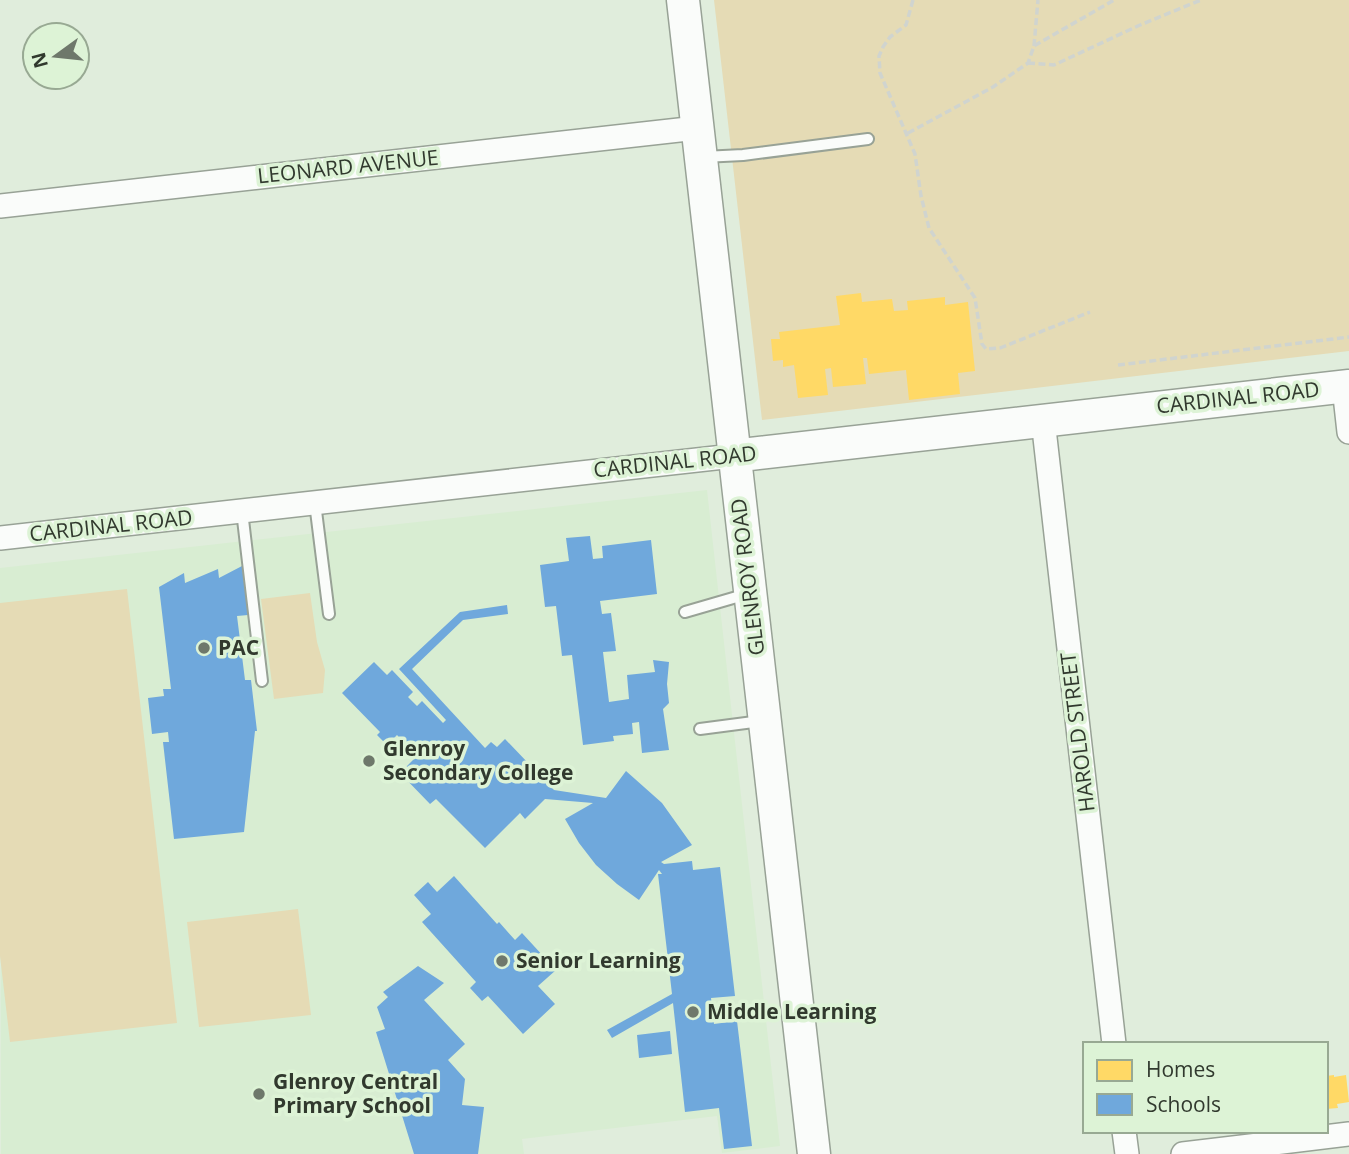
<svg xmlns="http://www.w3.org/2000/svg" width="1349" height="1154" viewBox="0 0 1349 1154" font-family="'Open Sans',sans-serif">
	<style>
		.built { fill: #d8edd2 }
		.green { fill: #e5dbb5 }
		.homes { fill: #ffd966 }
		.schools { fill: #6fa8dc }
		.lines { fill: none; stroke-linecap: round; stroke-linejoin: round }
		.lane-casing { stroke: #98a296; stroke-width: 14 }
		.street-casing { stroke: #98a296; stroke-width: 26 }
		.secondary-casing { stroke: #98a296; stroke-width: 35 }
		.path { stroke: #d0d4cf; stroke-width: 3.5; stroke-dasharray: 7 3.5; stroke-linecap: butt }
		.lane { stroke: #fafcfa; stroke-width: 10 }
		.street { stroke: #fafcfa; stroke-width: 23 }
		.secondary { stroke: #fafcfa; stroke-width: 32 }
		.poi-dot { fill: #6e786b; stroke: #ddf3d6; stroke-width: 2.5 }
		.labels { text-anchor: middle; stroke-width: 7; stroke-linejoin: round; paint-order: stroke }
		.street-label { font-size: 21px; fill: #31392e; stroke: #ddf3d6 }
		.poi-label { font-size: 21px; font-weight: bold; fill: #31392e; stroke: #ddf3d6; text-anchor: start }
	</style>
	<rect width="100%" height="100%" fill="#e0eddc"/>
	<path class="built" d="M707 490 780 1146 722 1153 717 1116 522 1139 524 1154H1L0 568Z"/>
	<path class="green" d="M714 0H1349V351L762 420Z
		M127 589 177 1023 10 1042 0 956V603Z
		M310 593 317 642 325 670 323 693 274 699 261 599Z
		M298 909 311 1015 199 1027 187 922Z"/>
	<path class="homes" d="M861 293 862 302 892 299 894 311 908 310 907 301 945 297V305L968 302 975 371 958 373 960 394 909 400 906 370 869 374 867 358H863L866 384 833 387 831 368 825 369 828 395 798 398 794 365 783 367V360L773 361 771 339H780L779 332 840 325 836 296Z
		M1334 1075V1077L1346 1075 1349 1102 1337 1104 1338 1108 1326 1109V1076Z"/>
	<path class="schools" d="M590 536 593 559 603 558 602 546 651 540 657 594 600 601 602 614 611 613 616 651 603 652 609 702 629 699 627 675 655 672 653 660 669 662 667 684 669 703 663 709 669 750 642 753 639 722 632 723 633 734 613 736 614 741 583 745 572 655 562 656 556 606 545 607 540 565 569 561 566 538Z
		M242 566 248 615 237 616 245 680H251L257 731H255L244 832 174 839 163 742H169L168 732 152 734 148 698 164 696 163 689H171L159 587 184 573 185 583 218 569 219 578Z
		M507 605 508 614 463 620 412 669 485 748 491 742 497 747 505 739 554 790 606 798 626 771 662 803 692 845 661 862 664 864 692 861 693 870 720 867 735 996 711 998 714 1024 737 1021 752 1146 724 1149 719 1108 685 1112 673 1003 612 1038 607 1030 672 994 658 874H662L659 870 639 900 617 884 596 865 579 843 565 819 593 803 545 799 525 819 520 813 485 848 436 799 430 804 400 773 417 756 397 735 387 745 377 735 380 732 342 693 374 662 387 675 392 670 413 692 408 697 417 706 422 701 443 723 446 720 399 669 460 612Z
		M454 876 497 924 499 922 515 940 522 933 556 970 538 986 555 1004 523 1034 488 996 482 1001 470 988 476 982 422 922 431 914 414 895 428 882 437 892Z
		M418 966 444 983 424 1000 465 1044 448 1060 465 1079 462 1105 484 1107 478 1154H414L376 1032 385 1029 377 1007 388 997 383 992Z
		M670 1031 672 1054 639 1058 637 1035Z"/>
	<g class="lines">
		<defs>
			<path id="lane" d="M703 157 743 155 868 139
				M315 503 329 614
				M242 511 262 681
				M685 612 747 594
				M700 729 761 721"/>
			<path id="street" d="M0 206 697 128
				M1344 387 1349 432
				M1043 420 1114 1044
				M0 538 733 456
				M1124 1131 1127 1154
				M1183 1154 1349 1134"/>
			<path id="secondary" d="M683 0 814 1154
				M733 456 1349 386"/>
		</defs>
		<use href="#lane" class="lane-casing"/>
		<use href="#street" class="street-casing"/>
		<use href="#secondary" class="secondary-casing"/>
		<path class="path" d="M913 0 906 25 890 37 883 47 879 56 880 73 915 154 921 196 929 228 975 298 982 344 986 349 1000 348 1090 312
			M1034 46 1038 0
			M1028 63 1054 65 1140 25 1201 0
			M908 133 993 87 1028 63 1034 46 1114 0
			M1118 365 1349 337"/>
		<use href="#lane" class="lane"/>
		<use href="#street" class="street"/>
		<use href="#secondary" class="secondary"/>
	</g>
	<g class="poi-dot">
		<circle cx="204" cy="648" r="7"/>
		<circle cx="369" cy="761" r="7"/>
		<circle cx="502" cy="961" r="7"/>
		<circle cx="693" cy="1012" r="7"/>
		<circle cx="259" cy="1094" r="7"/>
	</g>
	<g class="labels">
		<g class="street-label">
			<text transform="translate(348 167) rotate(-6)" y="7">LEONARD AVENUE</text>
			<text transform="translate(1238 398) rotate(-6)" y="7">CARDINAL ROAD</text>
			<text transform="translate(675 462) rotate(-6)" y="7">CARDINAL ROAD</text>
			<text transform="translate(111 526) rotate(-6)" y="7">CARDINAL ROAD</text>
			<text transform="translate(748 577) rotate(-97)" y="7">GLENROY ROAD</text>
			<text transform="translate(1078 732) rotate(-97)" y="7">HAROLD STREET</text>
		</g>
		<g class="poi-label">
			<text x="218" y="655">PAC</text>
			<text x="383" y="756">Glenroy<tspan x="383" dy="24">Secondary College</tspan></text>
			<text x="516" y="968">Senior Learning</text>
			<text x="707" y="1019">Middle Learning</text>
			<text x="273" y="1089">Glenroy Central<tspan x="273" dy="24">Primary School</tspan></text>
		</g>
	</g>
	<rect x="1083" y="1042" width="245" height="91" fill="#ddf3d6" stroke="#98a993" stroke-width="2"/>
	<rect x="1097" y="1060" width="35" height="21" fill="#ffd966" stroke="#98a993" stroke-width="2"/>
	<text x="1146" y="1077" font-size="21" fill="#31392e">Homes</text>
	<rect x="1097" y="1094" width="35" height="21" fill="#6fa8dc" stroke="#98a993" stroke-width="2"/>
	<text x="1146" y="1112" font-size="21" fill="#31392e">Schools</text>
	<g transform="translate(56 56) rotate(255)"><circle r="33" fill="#ddf3d6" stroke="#98a993" stroke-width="2"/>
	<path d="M0-5L12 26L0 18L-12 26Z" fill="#6e786b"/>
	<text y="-10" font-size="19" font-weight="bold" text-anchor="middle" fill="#31392e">N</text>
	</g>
</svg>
